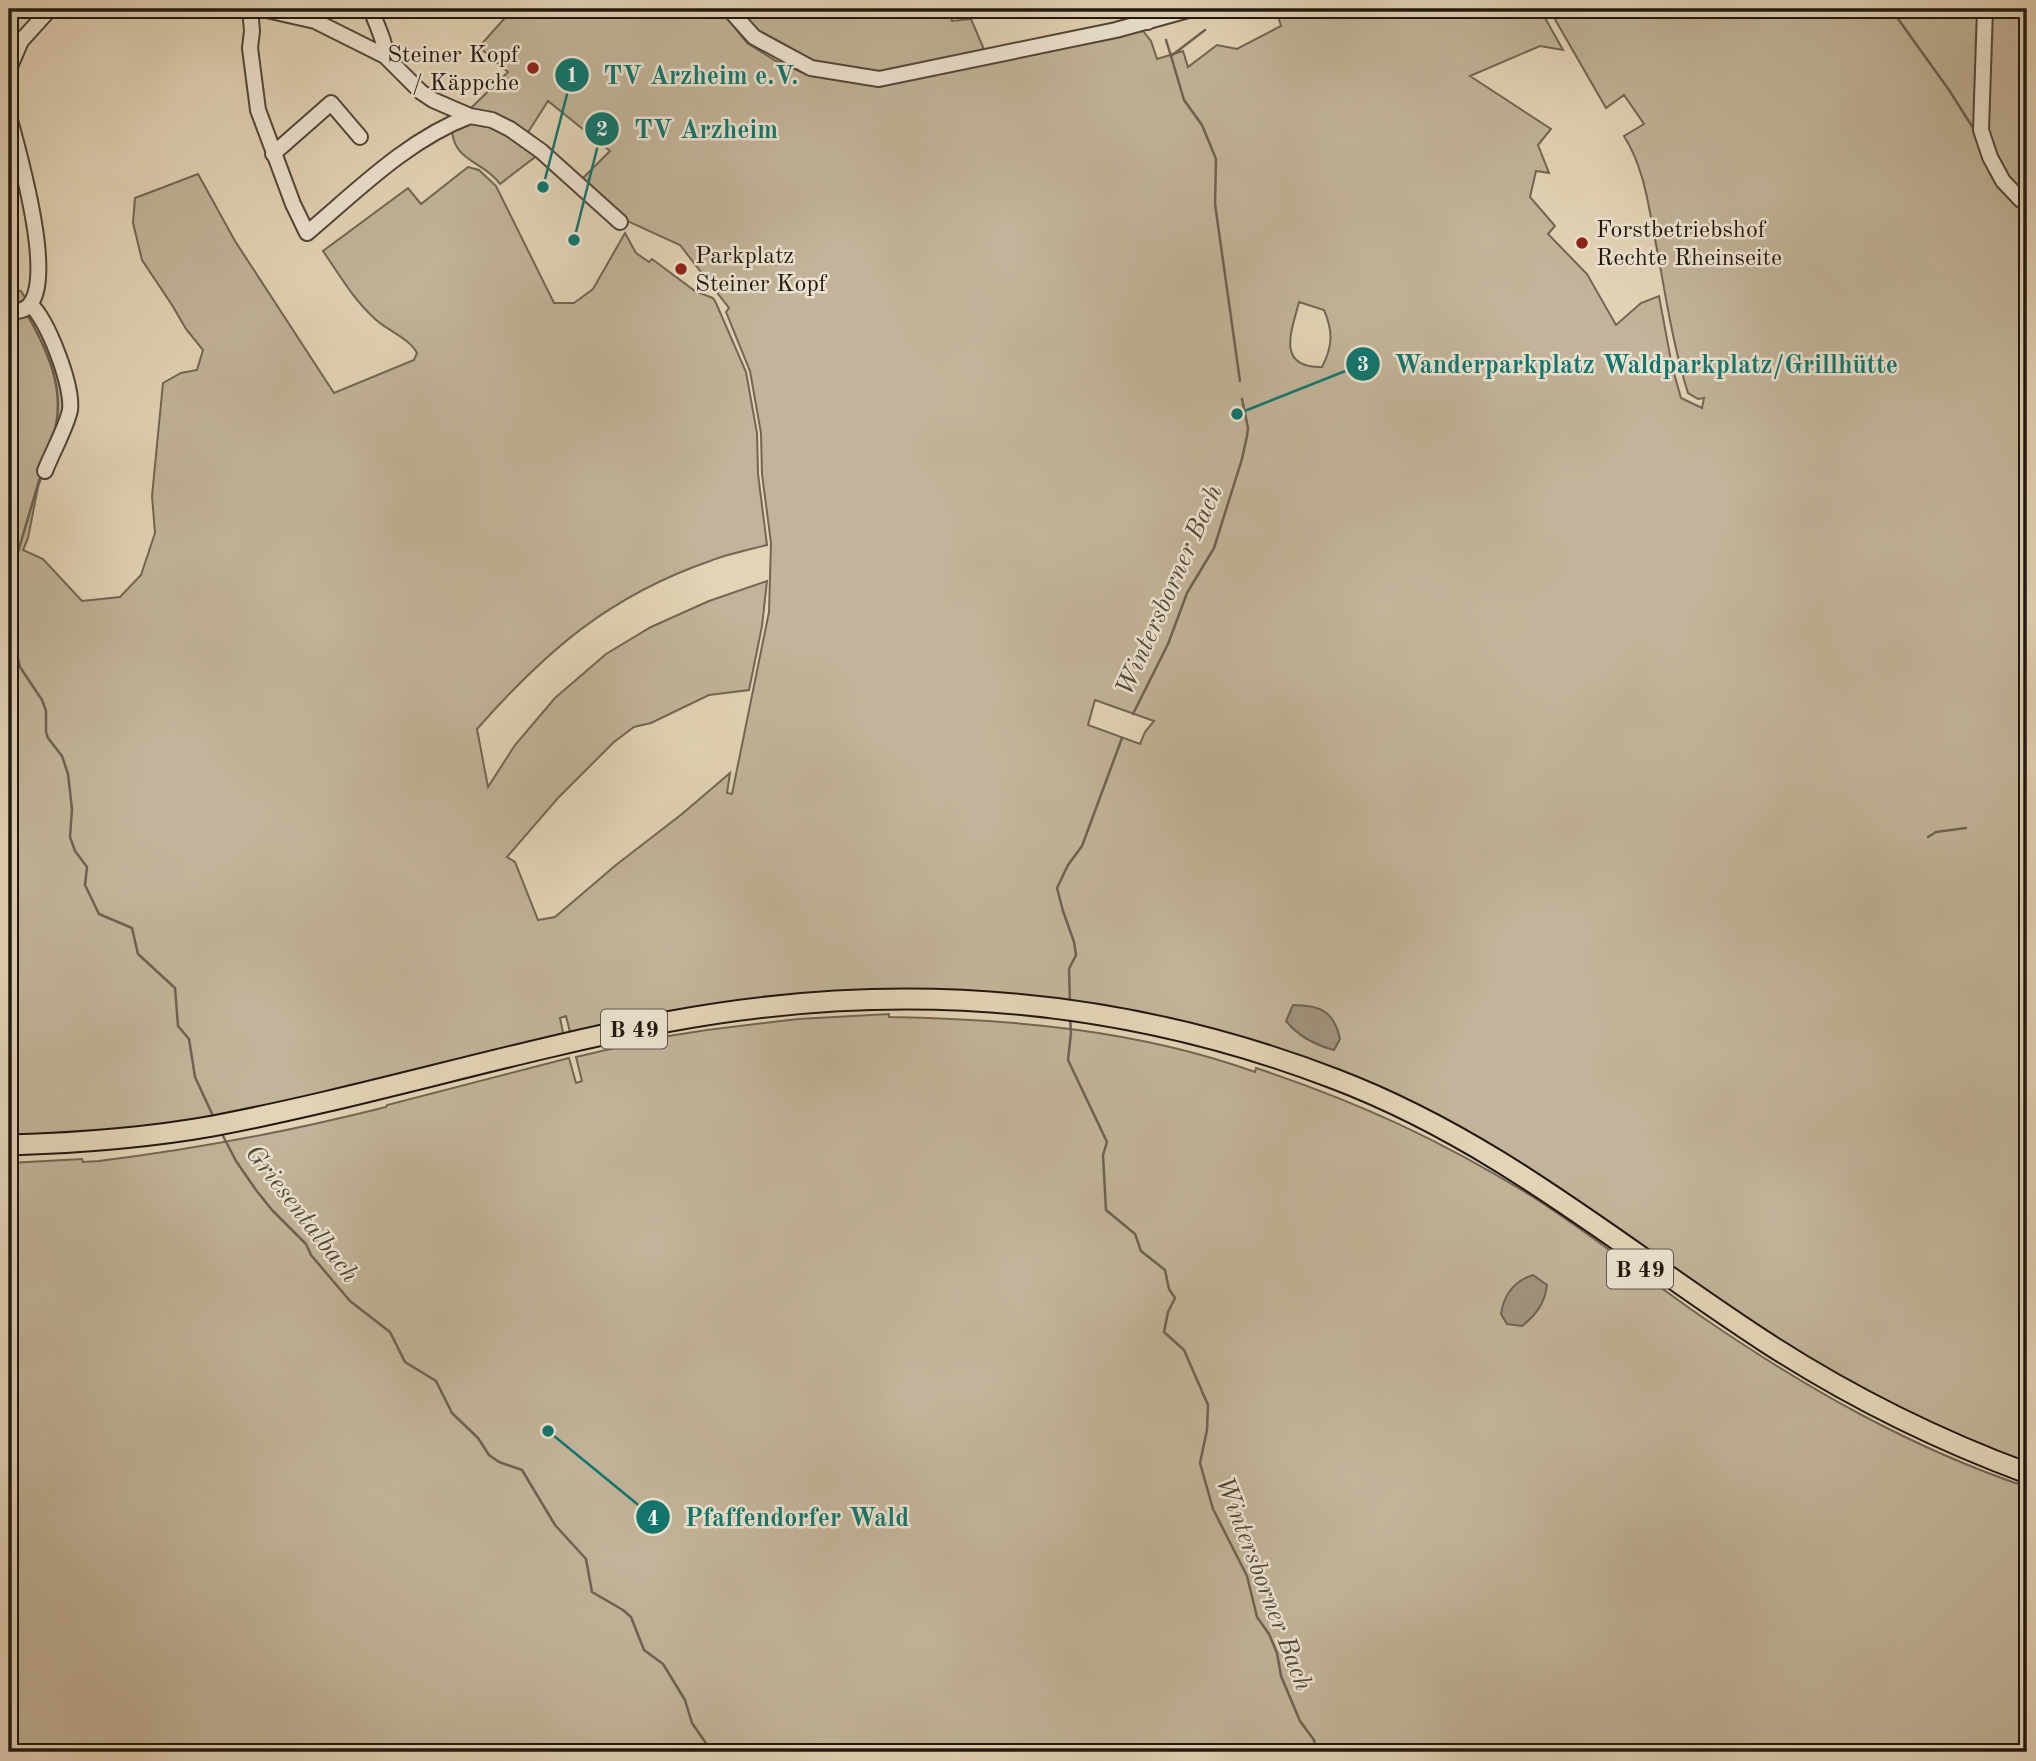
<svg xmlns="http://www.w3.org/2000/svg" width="2036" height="1761" viewBox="0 0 2036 1761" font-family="'Old Standard TT',serif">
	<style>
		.green { fill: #c2b49a; stroke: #726654; stroke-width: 2; fill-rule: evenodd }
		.water { fill: #a1947e; stroke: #6e6252; stroke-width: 2 }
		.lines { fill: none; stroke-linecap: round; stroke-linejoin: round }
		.stream { stroke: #6e6252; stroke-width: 2.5 }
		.minor-casing { stroke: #524739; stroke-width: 18 }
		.highway-casing { stroke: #21180f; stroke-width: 23 }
		.minor { stroke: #ede3d0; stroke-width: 14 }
		.highway { stroke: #e3d4b7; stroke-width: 19 }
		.poi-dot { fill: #8f2418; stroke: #ede3d0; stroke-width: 2.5 }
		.labels { text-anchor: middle; stroke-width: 5; stroke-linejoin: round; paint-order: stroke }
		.shield { fill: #ede3d0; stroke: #5e5549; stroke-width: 2 }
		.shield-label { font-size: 23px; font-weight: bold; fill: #21180f }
		.poi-label { font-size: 24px; fill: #21180f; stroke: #ede3d0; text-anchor: start }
		.water-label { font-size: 26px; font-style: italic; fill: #544a3b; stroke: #ede3d0 }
		.leader { fill: none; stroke: #0f766e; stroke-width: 2.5 }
		.callout-dot { fill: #0f766e; stroke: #ede3d0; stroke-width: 2.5 }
		.mark-label { font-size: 21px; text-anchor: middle; font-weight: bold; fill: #fff }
		.callout-label { font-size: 26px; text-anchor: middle; font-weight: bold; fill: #0f766e; stroke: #ede3d0; stroke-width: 5; stroke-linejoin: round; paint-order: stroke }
	</style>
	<rect width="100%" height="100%" fill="#e3d4b7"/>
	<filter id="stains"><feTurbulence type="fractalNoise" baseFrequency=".00286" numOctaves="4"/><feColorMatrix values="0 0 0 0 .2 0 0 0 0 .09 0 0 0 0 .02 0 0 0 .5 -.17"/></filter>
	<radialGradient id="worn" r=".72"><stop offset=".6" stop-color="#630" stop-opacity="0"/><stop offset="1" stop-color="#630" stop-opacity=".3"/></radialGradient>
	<path class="green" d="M513 9H720L747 43 776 61 808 75 882 84 1143 31 1151 41 1157 59 1183 51 1188 67 1217 45 1237 49 1281 26 1276 9 1358 12 1368 9H1540L1563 50 1540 46 1470 76 1551 129 1538 145 1549 173 1536 171 1530 197 1555 226 1548 234 1587 274 1616 325 1641 303 1659 296 1672 366 1681 398 1702 408 1704 398 1698 399 1688 393C1672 343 1665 290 1655 239 1648 203 1644 168 1624 136L1644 124 1624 95 1606 108 1549 9H1980L1977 128 2027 206V1469L1898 1415 1418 1112 1107 1007 1004 994 889 990 572 1040 566 1016 560 1018 565 1042 239 1113 135 1129 9 1142V466L11 465 9 288 21 291 26 299 14 305 20 318 29 313 56 357 51 362 59 378 66 407 38 487 28 538 23 550 43 559 82 601 120 597 141 575 155 533 152 496 163 383 181 373 197 370 203 350 186 329 172 305 142 260 133 223 135 198 198 174 235 241 334 393 414 360 417 353C409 338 386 330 374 318 353 299 339 274 323 251L408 188 421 204 468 167 479 170 496 186 554 303H574L593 289 625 233 636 253 649 262 652 259 695 291 713 298 716 303 746 372 757 433 758 474 767 545C748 550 728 554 710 561 609 596 546 651 477 729L488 787 515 745 555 698 606 654 651 627 709 601 767 581 762 626 749 690 709 695 651 723 634 727 614 742 558 798 507 857 515 862 538 920 555 917 616 865 682 814 730 773 727 793 732 794 769 612 771 543 762 474 761 433 750 371 726 312 729 308 680 245 625 220 579 182 610 151 548 101 527 134 470 109 508 72 479 47ZM1299 302 1324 310C1333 331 1333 346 1322 367 1275 368 1292 330 1299 302ZM1095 700 1154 721 1145 732 1140 744 1088 725Z
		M735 9H950L952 21 971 19 986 54 880 73 813 64 758 31Z
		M1988 9H2027V201L2005 181 1983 128Z
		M478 122 488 124 539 154 500 184C484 161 453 162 452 129Z
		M889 1014V1017C1012 1019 1138 1030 1255 1072L1256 1068C1358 1102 1441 1140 1533 1197 1592 1235 1647 1279 1705 1319 1806 1388 1911 1448 2027 1487V1752H9V1163L82 1159 83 1162 99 1161C197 1149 291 1131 386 1107L387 1105 569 1058 576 1083 582 1081 576 1057 662 1037 707 1030 798 1019Z"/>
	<path class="water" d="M1293 1005C1320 1005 1334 1011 1340 1039L1334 1050C1315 1045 1299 1037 1286 1021Z
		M1533 1275 1547 1285C1545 1303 1536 1315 1522 1326L1507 1324 1501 1314C1504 1294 1514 1281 1533 1275Z"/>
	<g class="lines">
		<path class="stream" d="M1891 9 1949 90 1975 131
			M1166 40 1171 56 1205 30
			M1171 56 1184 100 1202 125 1216 159 1215 204 1240 381
			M9 295 19 304
			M27 314C49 353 67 393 53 437
			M9 566 18 552 41 474
			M9 621 20 667 42 700 46 711V732L48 738 62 756 68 774 72 809 70 837 75 851 87 867 85 885 99 914 132 928 138 954 175 988 178 1026 189 1039 195 1077 214 1118
			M1133 714 1168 644 1187 593 1214 548 1242 459 1247 436 1248 428 1242 399
			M1928 837 1936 832 1966 828
			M1070 1004 1069 969 1076 955 1074 942 1063 911 1057 888 1068 865 1082 846 1122 738
			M1070 1018 1071 1033 1068 1060 1107 1142 1103 1155 1106 1210 1135 1234 1141 1251 1165 1270 1169 1289 1175 1298 1168 1312 1164 1332 1184 1350 1208 1405 1207 1430 1200 1463 1213 1509 1247 1576 1257 1617 1269 1634 1277 1653 1281 1676 1300 1721 1314 1740 1316 1752
			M222 1134 236 1161 256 1190 272 1210 306 1244 311 1255 350 1301 390 1332 405 1362 436 1381 452 1413 478 1438 489 1455 499 1462 522 1470 555 1525 586 1559 592 1592 623 1610 631 1617 644 1650 663 1664 685 1700 692 1723 712 1752"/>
		<defs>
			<path id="minor" d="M250 9 252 31 250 48 258 110 293 204 307 233C358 190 407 140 470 116
				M262 9 315 21 385 56 421 92 433 100 470 116 492 120 510 129 541 151 620 222
				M371 9C375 22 387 44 385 56
				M729 9 754 37 811 68 879 79 1116 30 1192 9
				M1127 9 1141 15 1148 22
				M1985 9 1981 130 1990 157 2003 181 2021 200 2027 203
				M9 69 21 41 50 9
				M9 116C15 141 72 325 9 310
				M273 154 331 103 360 137
				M30 304C48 320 73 386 70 410 67 426 51 455 45 471"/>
			<path id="highway" d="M9 1145C77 1143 146 1138 213 1126 365 1097 514 1051 666 1022 895 979 1117 995 1335 1079 1498 1141 1622 1249 1767 1343 1849 1396 1935 1439 2027 1473"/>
		</defs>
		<use href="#minor" class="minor-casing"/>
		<use href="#highway" class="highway-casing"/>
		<use href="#minor" class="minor"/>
		<use href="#highway" class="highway"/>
	</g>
	<g class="poi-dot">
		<circle cx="533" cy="68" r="7"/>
		<circle cx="1582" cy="243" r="7"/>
		<circle cx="681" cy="269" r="7"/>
	</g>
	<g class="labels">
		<g class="shield">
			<rect x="601" y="1009.5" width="66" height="39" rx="5"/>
			<rect x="1607" y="1249.5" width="66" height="39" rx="5"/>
		</g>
		<g class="shield-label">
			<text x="634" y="1037">B 49</text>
			<text x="1640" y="1277">B 49</text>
		</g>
		<g class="poi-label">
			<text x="519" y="62" text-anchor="end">Steiner Kopf<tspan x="519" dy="28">/ Käppche</tspan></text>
			<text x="1596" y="237">Forstbetriebshof<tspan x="1596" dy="28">Rechte Rheinseite</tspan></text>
			<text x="695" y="263">Parkplatz<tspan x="695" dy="28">Steiner Kopf</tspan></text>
		</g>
		<g class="water-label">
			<text transform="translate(1168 590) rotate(-66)" y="9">Wintersborner Bach</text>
			<text transform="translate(303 1213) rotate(52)" y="9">Griesentalbach</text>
			<text transform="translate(1265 1583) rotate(69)" y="9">Wintersborner Bach</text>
		</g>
	</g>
	<path class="leader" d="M543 187L572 75M574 240L602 129M1237 414L1363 364M548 1431L653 1517"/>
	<g class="callout-dot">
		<circle cx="543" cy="187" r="7"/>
		<circle cx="574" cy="240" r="7"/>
		<circle cx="1237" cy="414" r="7"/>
		<circle cx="548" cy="1431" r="7"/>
		<circle cx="572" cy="75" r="18"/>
		<circle cx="602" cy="129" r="18"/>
		<circle cx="1363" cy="364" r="18"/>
		<circle cx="653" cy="1517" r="18"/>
	</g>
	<g class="mark-label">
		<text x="572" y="82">1</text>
		<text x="602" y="136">2</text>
		<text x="1363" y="371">3</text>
		<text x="653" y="1525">4</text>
	</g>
	<g class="callout-label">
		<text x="701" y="84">TV Arzheim e.V.</text>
		<text x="706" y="138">TV Arzheim</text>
		<text x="1646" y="373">Wanderparkplatz Waldparkplatz/Grillhütte</text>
		<text x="797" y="1526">Pfaffendorfer Wald</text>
	</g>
	<rect width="2036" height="1761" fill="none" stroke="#e3d4b7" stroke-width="35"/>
	<rect x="10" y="10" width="2015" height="1740" fill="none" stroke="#21180f" stroke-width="3.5"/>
	<rect x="18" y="18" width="2001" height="1726" fill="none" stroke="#21180f" stroke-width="2"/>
	<rect width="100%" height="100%" filter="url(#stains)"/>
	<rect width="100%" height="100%" fill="url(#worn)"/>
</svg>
